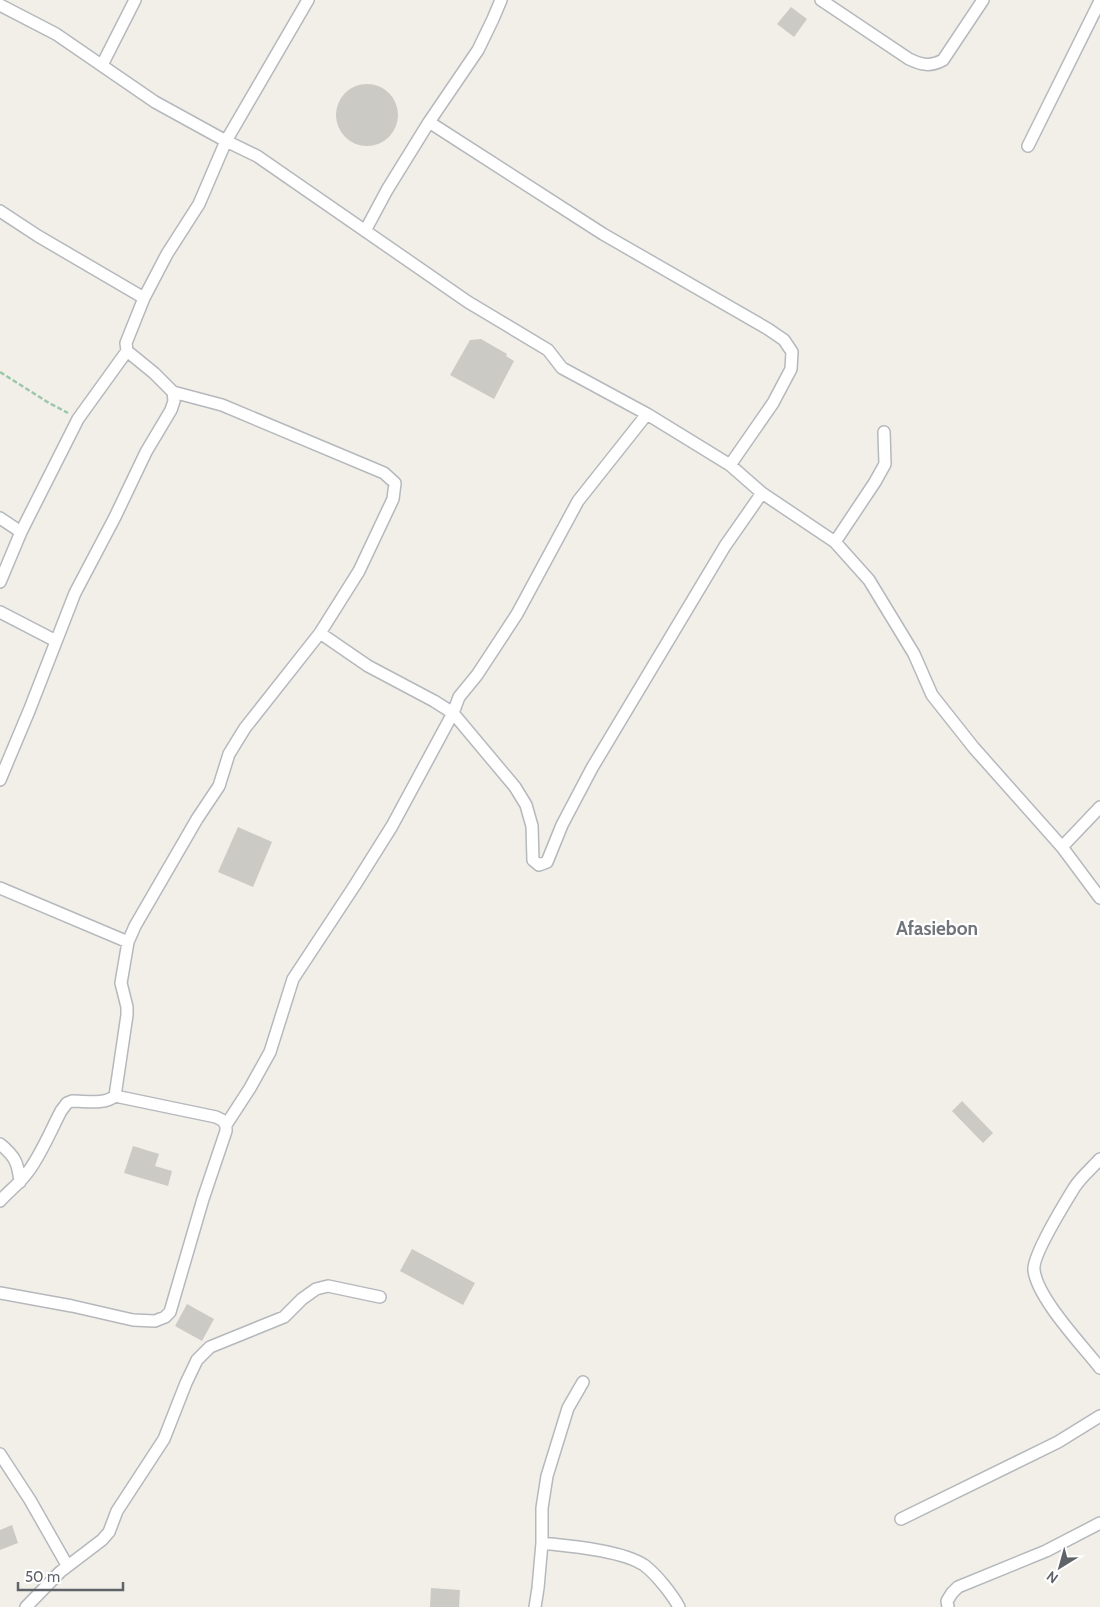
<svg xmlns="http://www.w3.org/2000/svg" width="1100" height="1607" viewBox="0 0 1100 1607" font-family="Cabin,sans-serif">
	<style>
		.building { fill: #cccac5 }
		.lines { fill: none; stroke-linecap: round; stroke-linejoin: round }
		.street-casing { stroke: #b5b8bc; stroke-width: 14 }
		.path { stroke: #9cc7a9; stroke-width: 2.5; stroke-dasharray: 5 2.5; stroke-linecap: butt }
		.street { stroke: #fff; stroke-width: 11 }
		.labels { text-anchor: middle; stroke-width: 4.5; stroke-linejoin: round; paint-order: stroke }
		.quarter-label { font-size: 19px; font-weight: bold; fill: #70757a; stroke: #fff }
	</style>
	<rect width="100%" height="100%" fill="#f1efe8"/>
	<path class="building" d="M791 7 807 19 794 37 777 24Z
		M336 115a31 31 0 1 1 62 0a31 31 0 1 1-62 0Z
		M481 339 507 354 506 356 514 361 494 399 450 375 470 340Z
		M238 827 272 842 253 887 218 872Z
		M962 1101 993 1133 983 1143 952 1111Z
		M133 1146 159 1154 155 1166 172 1171 168 1186 124 1173Z
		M412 1249 475 1283 463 1305 400 1271Z
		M187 1304 214 1319 202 1341 175 1326Z
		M12 1525 18 1543 0 1550V1530Z
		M431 1588 460 1590 459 1607H430Z"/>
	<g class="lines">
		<defs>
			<path id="street" d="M821 0 909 59C922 65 930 67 943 60L983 0
				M0 5 56 34 155 102 226 141 257 156 468 302 548 350 562 368 647 414 730 465 762 493 835 542 869 580 914 654 932 695 974 748 1062 847 1100 898
				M102 65 135 0
				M429 122 478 50 493 19 501 0
				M1028 146 1100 1
				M0 211 38 236 144 298
				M365 231 387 190 429 122 603 234 768 329 784 340 792 352 791 369 773 403 730 465
				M0 518 21 532
				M835 542 875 482 885 464 884 432
				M0 582 21 532 78 419 127 351
				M0 612 56 641
				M320 633 368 666 434 701 453 713 459 697 477 675 517 614 578 501 647 414
				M0 780 29 711 75 593 115 517 146 452 171 410 174 401 173 392 154 373 127 351 126 343 144 298 167 254 199 204 226 141 308 0
				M1062 847 1100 807
				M0 888 128 942
				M226 1125 250 1088 270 1052 293 979 355 885 392 826 453 713 515 787 526 805 532 826 533 860 539 865 547 862 562 825 592 768 725 546 762 493
				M0 1144C15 1156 18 1163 20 1182
				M1100 1159C1092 1168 1081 1177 1074 1188 1066 1201 1032 1256 1034 1270 1037 1298 1082 1345 1100 1368
				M0 1201C9 1191 19 1184 27 1173 40 1157 51 1130 61 1111L67 1103 72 1101C86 1101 104 1105 115 1096L127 1015V1007L121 983 128 942 135 926 197 819 219 786 229 754 245 728 320 633 359 571 393 499 395 483 384 473 222 405 173 392
				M0 1293 72 1306 133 1320 155 1321 165 1317 170 1312 203 1199 226 1131V1125L222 1120 216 1117 115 1096
				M0 1454 30 1500 67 1565
				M901 1519 1058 1442 1100 1416
				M542 1543C569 1546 621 1550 644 1565 656 1574 672 1594 679 1607
				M26 1607 60 1572 102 1540 109 1532 117 1511 164 1439 186 1383 197 1360 210 1347 284 1317 302 1299 316 1289 328 1286 380 1297
				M535 1607 538 1588 542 1543V1508L547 1476 568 1408 583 1382
				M948 1607 947 1601 952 1593 958 1587 1046 1551 1100 1523"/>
		</defs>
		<use href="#street" class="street-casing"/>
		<path class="path" d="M0 372 49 403 68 413"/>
		<use href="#street" class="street"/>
	</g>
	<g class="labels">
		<g class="quarter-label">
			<text x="937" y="935">Afasiebon</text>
		</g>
	</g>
	<g transform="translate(1060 1567) rotate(217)" stroke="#ffffff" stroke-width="4" paint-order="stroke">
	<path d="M0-4L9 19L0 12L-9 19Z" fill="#5f6368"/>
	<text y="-8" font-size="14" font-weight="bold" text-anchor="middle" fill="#5f6368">N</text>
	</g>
	<path d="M18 1582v8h105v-8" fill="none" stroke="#5f6368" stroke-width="2.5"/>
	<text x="25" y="1582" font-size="15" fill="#5f6368" stroke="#ffffff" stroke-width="4" paint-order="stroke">50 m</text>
</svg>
